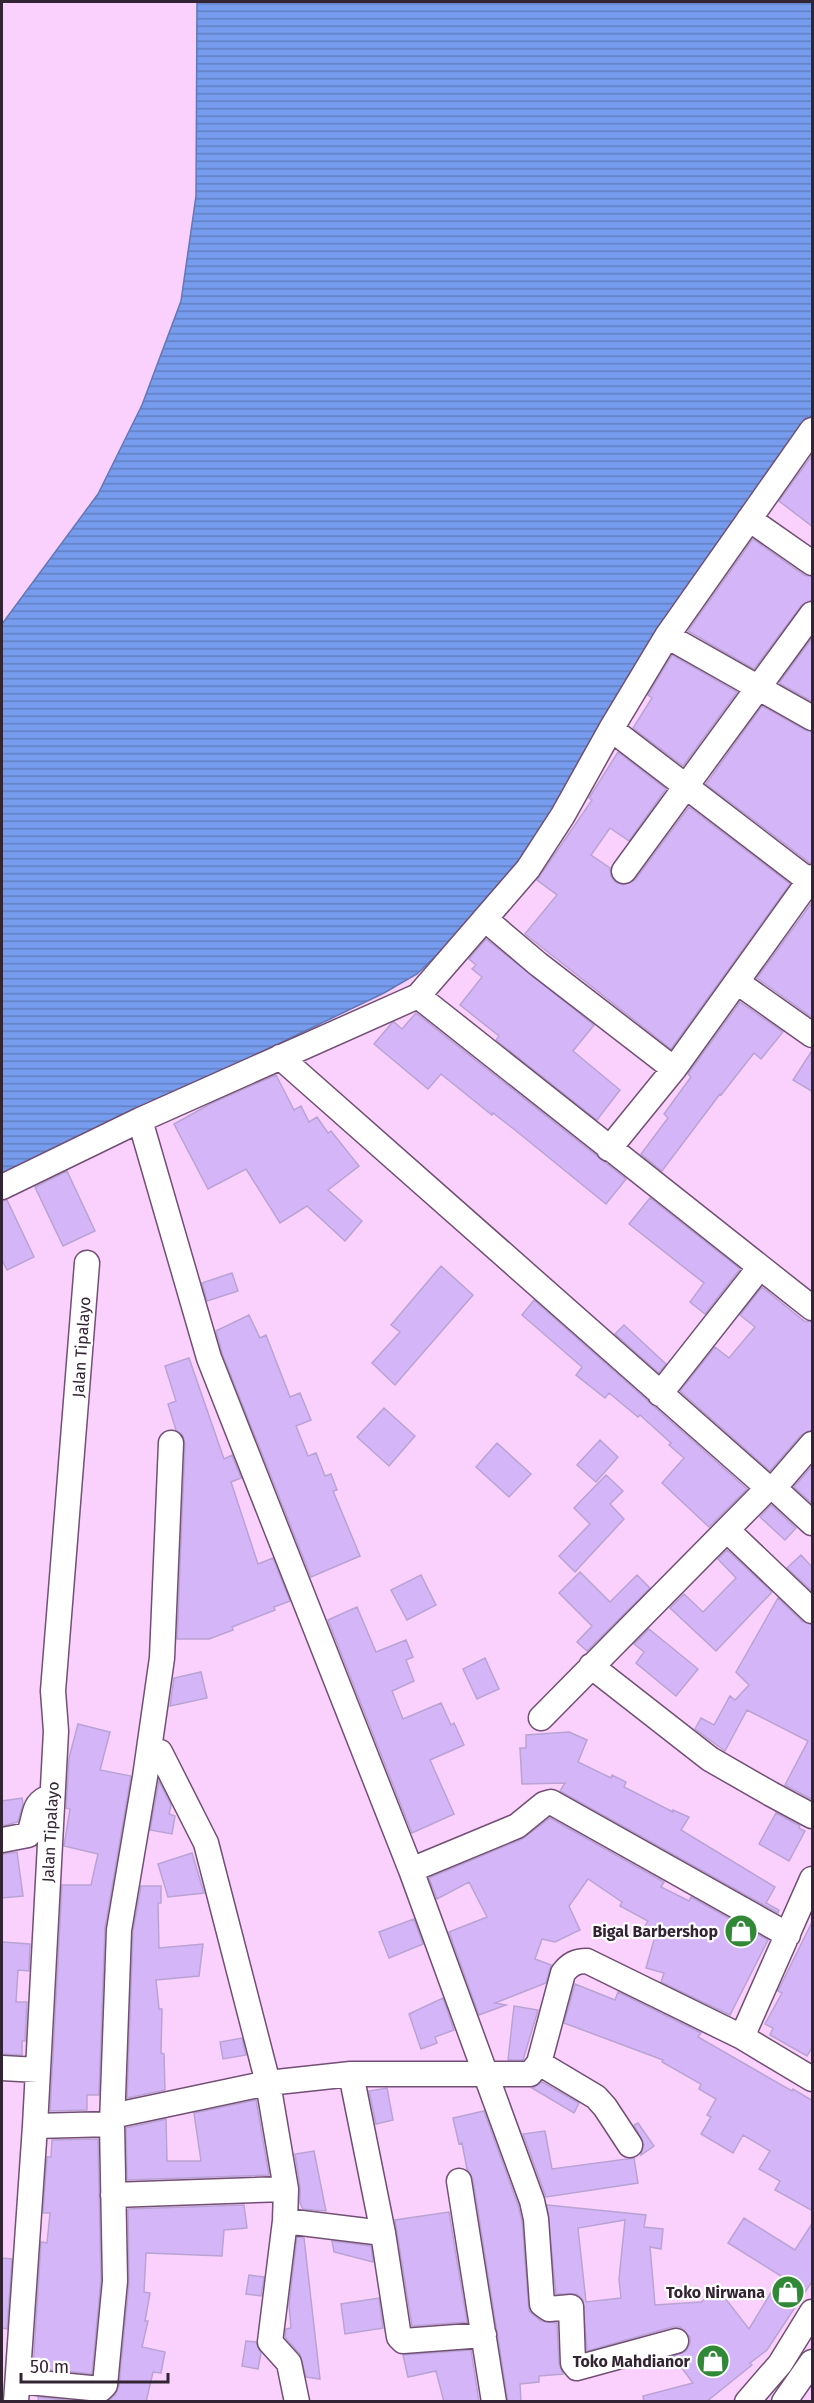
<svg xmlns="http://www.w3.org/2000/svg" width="814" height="2403" viewBox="0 0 814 2403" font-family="'Fira Sans',sans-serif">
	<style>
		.water { fill: url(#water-rules); stroke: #6378b6; stroke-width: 1.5 }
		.building { fill: #d4b6f8; stroke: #b9a3d4; stroke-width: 1.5; fill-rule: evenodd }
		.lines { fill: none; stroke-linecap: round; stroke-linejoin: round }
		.minor-casing { stroke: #724f74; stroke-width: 27 }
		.minor { stroke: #fff; stroke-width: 24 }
		.labels { text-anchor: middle; stroke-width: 4.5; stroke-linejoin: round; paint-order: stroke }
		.street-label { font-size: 16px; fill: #332434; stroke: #fff }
		.poi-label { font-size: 16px; font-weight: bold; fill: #332434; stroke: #fff; text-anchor: end }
	</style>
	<defs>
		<pattern id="water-rules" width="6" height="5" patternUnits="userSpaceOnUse" patternTransform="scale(1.5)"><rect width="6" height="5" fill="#779cee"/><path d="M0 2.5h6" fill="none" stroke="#627fc2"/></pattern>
	</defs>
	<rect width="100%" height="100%" fill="#fad1fc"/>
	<path class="water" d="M197 2H812V415L761 485 525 853 440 952 417 974 384 993 2 1177V624L98 494 142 405 181 301 196 196Z"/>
	<path class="building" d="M813 454V527L779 501Z
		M753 539 804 575 813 577V600L801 606 754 669 688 631Z
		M813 637V702L779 683Z
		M672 655 737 692 683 766 633 728 652 698 648 695Z
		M762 706 805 730 813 732V863H810L706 784Z
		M618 752 666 789 629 841 610 828 591 855 610 868 611 876 615 882 623 885 635 880 689 807 790 884 671 1049 525 934 557 895 537 880 592 800 589 798Z
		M813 901V1018L757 978Z
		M486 939 594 1025 573 1051 620 1090 597 1120 496 1040 499 1036 460 1005 482 977 472 969 476 965 469 959Z
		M740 1002 783 1032 761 1059 754 1053 721 1095 720 1094 662 1171 641 1154 668 1118 664 1114 691 1077 688 1074Z
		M416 1013 626 1179 606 1204 515 1130 493 1113 492 1115 441 1074 428 1089 374 1044 391 1024 394 1022 402 1029Z
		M813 1049V1092L793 1080Z
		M276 1075 294 1110 301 1106 309 1122 317 1117 328 1133 331 1131 359 1166 328 1190 362 1221 345 1241 307 1206 280 1223 246 1169 208 1189 174 1124 212 1103Z
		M67 1171 95 1231 63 1246 35 1187Z
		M650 1198 740 1269 705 1314 690 1302 704 1283 629 1224Z
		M7 1200 34 1257 7 1270 2 1260V1201Z
		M441 1266 473 1295 395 1385 372 1363 400 1332 391 1325Z
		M232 1273 238 1291 207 1301 202 1283Z
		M762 1287 804 1321 813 1322V1430L801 1435 770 1471 680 1391 715 1347 729 1358 755 1327 740 1315Z
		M534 1300 747 1489 709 1527 662 1483 684 1458 669 1445 671 1443 640 1415 638 1417 609 1393 605 1398 576 1375 582 1367 522 1315Z
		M249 1315 260 1338 266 1335 290 1397 300 1393 311 1420 296 1426 308 1456 316 1453 325 1476 331 1474 337 1490 333 1491 360 1556 311 1577 222 1353 216 1331Z
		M624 1325 666 1364 659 1373 615 1334Z
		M189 1358 224 1459 232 1455 241 1478 231 1482 258 1564 273 1558 290 1601 274 1607 275 1610 232 1627 233 1630 209 1639H177L185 1444 183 1436 176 1430 168 1404 176 1401 165 1366Z
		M384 1408 415 1436 389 1466 357 1437Z
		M600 1440 618 1457 596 1482 577 1465Z
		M497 1443 531 1474 509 1497 476 1467Z
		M813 1465V1504L794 1487Z
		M606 1475 623 1491 610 1504 624 1519 575 1572 559 1556 590 1524 574 1508Z
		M771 1505 796 1528 785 1540 760 1517Z
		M727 1550 772 1592 716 1651 670 1608 684 1594 703 1612 736 1578 718 1559Z
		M801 1555 813 1568V1592L787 1568Z
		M580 1572 610 1602 637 1575 650 1588 587 1651 577 1642 592 1626 559 1593Z
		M421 1575 436 1605 407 1620 391 1590Z
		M778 1598 802 1621 813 1625V1800L785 1785 808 1741 747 1710 725 1751 695 1729 701 1718 714 1725 730 1696 735 1700 749 1685 736 1672Z
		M357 1607 376 1652 406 1640 413 1657 406 1660 414 1681 392 1691 403 1719 441 1703 451 1725 454 1723 464 1745 430 1760 454 1814 412 1833 328 1620Z
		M649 1629 698 1669 676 1696 636 1663 644 1652 634 1644Z
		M485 1658 499 1689 477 1699 463 1669Z
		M201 1672 207 1698 170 1706 174 1678Z
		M78 1724 110 1732 100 1770 131 1776 105 1928 99 2095H87V2110L50 2111 62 1885H91L98 1854 64 1846 70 1809 66 1808 69 1758Z
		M569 1732 587 1740 578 1762 611 1778 612 1775 626 1782 624 1787 673 1812V1810L689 1817 681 1830 775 1887 766 1903 779 1910 778 1913 560 1791 565 1783 522 1784 520 1748H526V1735Z
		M159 1781 171 1805 169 1814 175 1816 172 1834 150 1830Z
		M22 1798 23 1804 18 1822 2 1826V1801Z
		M776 1813 800 1826 799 1828 805 1831 789 1861 759 1844Z
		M550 1818 664 1882 661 1887 689 1901 691 1897 768 1940 730 2015 661 1982 664 1973 646 1968 656 1933 644 1928 648 1921 620 1906 622 1902 588 1879 569 1906 580 1930 555 1942 542 1939 535 1959 551 1965 546 1983 495 2003 506 2005 479 2015 449 1932 487 1917 469 1882 437 1899 429 1878 522 1839Z
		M17 1852 23 1896 2 1898V1854Z
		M192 1853 204 1893 168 1897 158 1864Z
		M141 1886H161V1903H158L159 1948 203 1944 199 1976 156 1980 159 2009H162L161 2053 164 2054 165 2090 127 2098 133 1931Z
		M414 1919 423 1944 389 1958 379 1932Z
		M813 1920V2046L807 2056 770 2035 773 2028 765 2024 782 1993 778 1991Z
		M2 1942 30 1944 29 1971 18 1970 16 2002H27L25 2041H22V2055L2 2054Z
		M575 1984 615 2000 618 1992 701 2033 698 2037 792 2091 793 2089 813 2101V2211L775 2190 780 2181 759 2169 770 2151 743 2135 733 2153 701 2134 711 2117 707 2115 716 2099 699 2089 701 2084 662 2062 663 2060 564 2023Z
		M443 1998 454 2030 435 2037 437 2043 421 2049 409 2014Z
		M514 2006 538 2010 523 2060H508Z
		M242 2038 246 2055 223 2059 220 2042Z
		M542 2082 579 2103 574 2113 532 2088Z
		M387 2088 393 2120 376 2124 369 2091Z
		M256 2100 269 2175 127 2180 126 2128 166 2119 167 2161H201L194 2113Z
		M484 2111 518 2205 522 2221 529 2311 541 2321 557 2323 559 2364 563 2374 539 2376V2382L520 2384 521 2402H508L473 2179 467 2169 462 2143 459 2144 453 2118Z
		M638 2123 654 2146 641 2155 644 2144 634 2125Z
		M545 2131 552 2169 634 2158 638 2183 546 2197 523 2134Z
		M98 2139 101 2280 92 2374 33 2368 41 2242 47 2243 50 2213H43L47 2157H51L52 2140Z
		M314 2151 326 2211 303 2209 300 2203V2187L295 2154Z
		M244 2205 247 2228 224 2230 222 2256 146 2253 144 2292 150 2293 145 2321H148L142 2347 165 2352 161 2373 153 2372 146 2402H107L115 2395 119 2386 129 2282 128 2209Z
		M547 2205 646 2215 644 2227 663 2229 661 2249 650 2247 655 2305 701 2302 718 2289 749 2329 781 2276 728 2243 744 2218 795 2250 813 2222V2280L767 2350 750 2363 752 2365 706 2402H644L643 2396 693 2383 673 2356 686 2351 690 2344V2337L680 2327H672L587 2351 583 2300 577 2294H556ZM625 2220 619 2279 621 2298 586 2302 578 2228Z
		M449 2212 467 2322 412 2326 395 2220Z
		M297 2237 304 2238 320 2379 306 2377 300 2354 285 2337 286 2329 291 2328 289 2305Z
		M332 2241 371 2246 373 2262 334 2252Z
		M2 2258 12 2259 7 2329 2 2328Z
		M249 2275 264 2277 261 2296 246 2294Z
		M379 2298 383 2328 345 2334 341 2304Z
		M246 2341 256 2342 261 2353 258 2369 242 2366Z
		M471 2350 479 2402H444L436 2371 408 2377 403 2355Z
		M38 2397 82 2402H39Z"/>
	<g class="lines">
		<defs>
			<path id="minor" d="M749 519 812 563
				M667 636 812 718
				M611 729 812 883
				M624 871 812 614
				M486 920 538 964 674 1069
				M737 982 812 1035
				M418 996 812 1308
				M280 1057 768 1488H774L812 1523
				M140 1120 209 1358 411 1870 532 2201 536 2219 542 2304 549 2309 571 2307 573 2363 577 2368 676 2341
				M609 1149 674 1069 812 877
				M2 1187 140 1120 418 996 528 869 563 815 611 729 667 636 812 430
				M660 1394 760 1267
				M774 1488 812 1444
				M727 1530 812 1611
				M591 1666 710 1759 771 1794 812 1816
				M541 1718 768 1488
				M160 1752 206 1843 268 2083 286 2189
				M2 1840 28 1835C37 1817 30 1803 52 1796
				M411 1870 517 1826 544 1804 551 1802 788 1935
				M812 1879 742 2037 812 2079
				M539 2063 596 2097 605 2107 630 2145
				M2 2068 38 2070
				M351 2074 383 2233
				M112 2116 268 2083 351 2074H530L539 2063 563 1973C570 1964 576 1961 587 1961L742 2037
				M35 2126 112 2124
				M459 2181 494 2402
				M113 2195 286 2189 285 2221 270 2342 289 2363 297 2402
				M285 2221 383 2233 399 2337 403 2341 484 2335
				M18 2381 101 2389 105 2385 115 2281 112 2124 119 1930 145 1777 162 1658 171 1443
				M16 2402 35 2126 56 1731 53 1691 87 1263
				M747 2402 780 2364 812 2312
				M784 2402 812 2362"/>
		</defs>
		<use href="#minor" class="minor-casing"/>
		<use href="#minor" class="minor"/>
	</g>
	<defs>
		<symbol id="shop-disc" viewBox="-11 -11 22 22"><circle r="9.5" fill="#318938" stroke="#fff"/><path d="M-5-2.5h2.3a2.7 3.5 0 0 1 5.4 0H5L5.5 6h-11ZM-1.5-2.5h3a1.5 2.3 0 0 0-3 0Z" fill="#fff"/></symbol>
	</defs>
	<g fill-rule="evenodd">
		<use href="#shop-disc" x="722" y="1912" width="38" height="38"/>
		<use href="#shop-disc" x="769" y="2273" width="38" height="38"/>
		<use href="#shop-disc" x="694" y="2342" width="38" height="38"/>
	</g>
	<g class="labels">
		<g class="street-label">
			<text transform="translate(81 1347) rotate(-86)" y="6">Jalan Tipalayo</text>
			<text transform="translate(50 1832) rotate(-87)" y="6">Jalan Tipalayo</text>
		</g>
		<g class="poi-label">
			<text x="718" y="1937">Bigal Barbershop</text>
			<text x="765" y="2298">Toko Nirwana</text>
			<text x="690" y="2367">Toko Mahdianor</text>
		</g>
	</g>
	<rect width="814" height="2403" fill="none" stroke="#332434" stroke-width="6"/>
	<path d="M21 2373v9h147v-9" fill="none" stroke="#332434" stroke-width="3"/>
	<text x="30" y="2373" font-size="18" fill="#332434" stroke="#ffffff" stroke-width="4.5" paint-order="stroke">50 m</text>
</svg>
